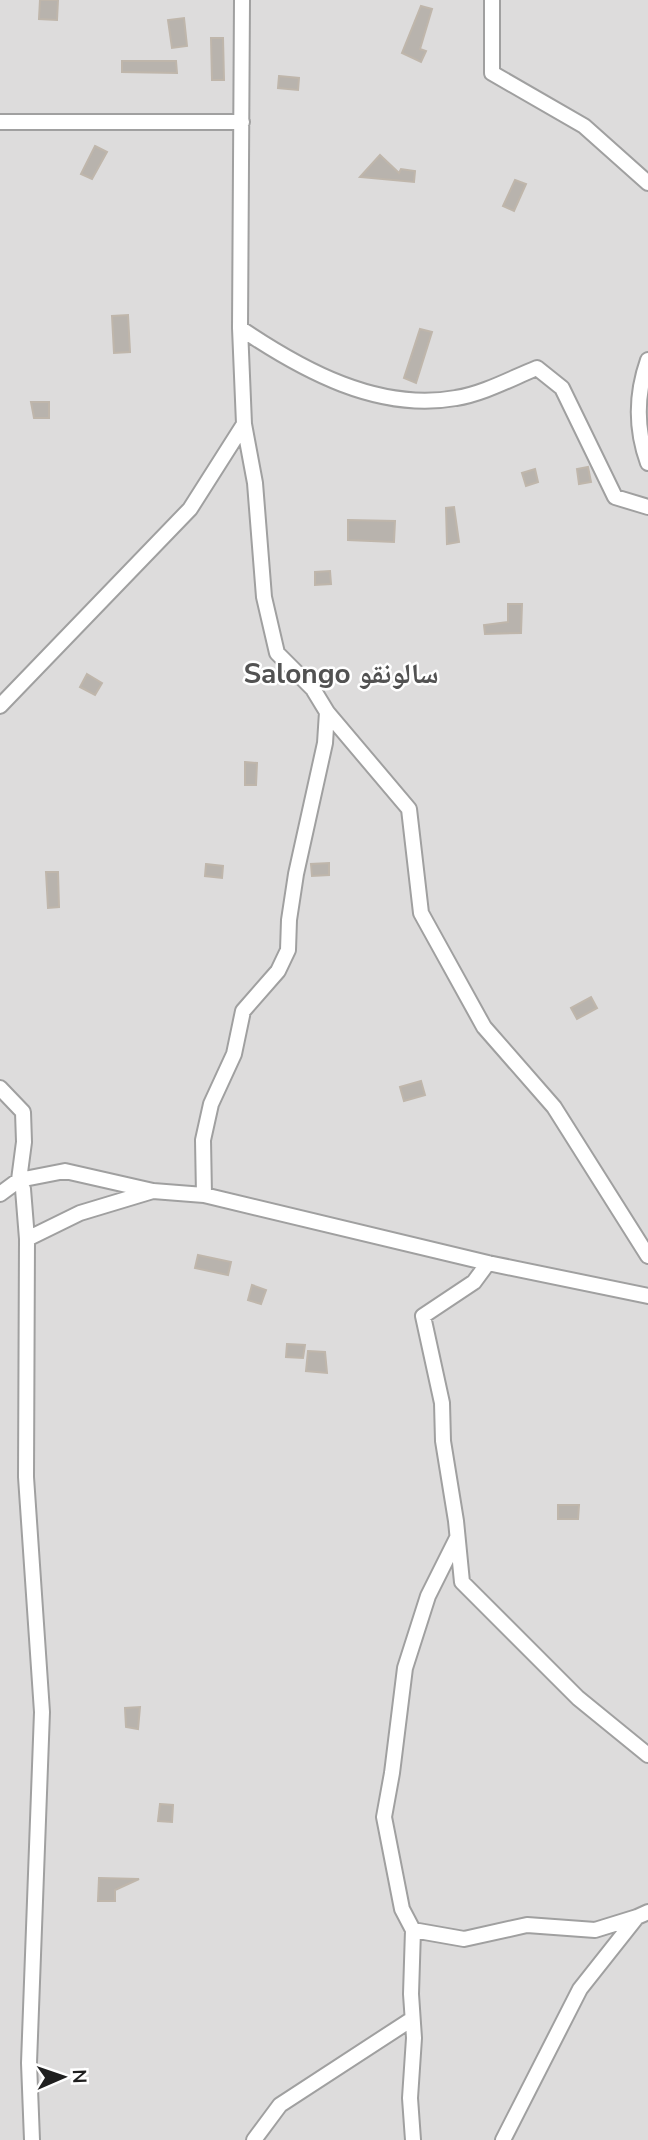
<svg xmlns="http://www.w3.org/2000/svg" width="648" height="2140" viewBox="0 0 648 2140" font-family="'Nunito Sans','Noto Naskh Arabic',sans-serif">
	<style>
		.residential { fill: #dddcdc }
		.building { fill: #b8b3ad; stroke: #bfb6ab; stroke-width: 2 }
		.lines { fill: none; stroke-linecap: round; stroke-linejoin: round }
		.street-casing { stroke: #a0a0a0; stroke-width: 18 }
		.street { stroke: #fff; stroke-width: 14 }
		.labels { text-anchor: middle; stroke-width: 5; stroke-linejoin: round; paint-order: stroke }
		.quarter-label { font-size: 28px; font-weight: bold; fill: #525252; stroke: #fff }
	</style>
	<rect width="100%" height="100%" fill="#efede7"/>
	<path class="residential" d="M0 0H648V2140H0Z"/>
	<path class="building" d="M40 0H58L57 20 39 19Z
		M421 6 432 9 420 49 426 51 421 62 402 53Z
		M184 18 187 46 172 48 168 20Z
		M211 38H223L224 80H212Z
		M122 61H176L177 73 122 72Z
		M279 76 299 78 298 90 278 88Z
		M95 146 107 152 92 179 81 174Z
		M380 155 399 173 401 169 415 171 414 182 360 177Z
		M515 180 526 184 514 211 503 206Z
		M128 315 130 352 114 353 112 316Z
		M420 329 432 332 416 383 404 378Z
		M31 402H49V418H34Z
		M588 467 591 482 579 484 577 469Z
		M535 469 538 482 526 486 522 473Z
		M454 507 459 542 447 544 446 508Z
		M348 520 395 521 394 542 348 540Z
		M330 571 331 584 315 585V572Z
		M508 604H522L521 633 485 634 484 625 508 622Z
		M87 674 102 683 95 695 80 687Z
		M245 762 257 763 256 785H245Z
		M329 863V875L312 876 311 864Z
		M206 864 223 866 222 878 205 876Z
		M46 872H58L59 907 48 908Z
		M591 997 597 1008 577 1019 571 1008Z
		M421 1081 425 1095 404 1101 400 1087Z
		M198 1255 231 1262 228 1275 195 1268Z
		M252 1285 266 1290 261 1304 248 1300Z
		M287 1344 305 1345 303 1358 286 1357Z
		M308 1351 325 1352 327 1373 306 1371Z
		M558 1505H579L578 1519H558Z
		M140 1707 138 1729 126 1727 125 1708Z
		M160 1804 173 1805 172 1822 158 1821Z
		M99 1878 139 1879 115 1890V1901H98Z"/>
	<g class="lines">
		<defs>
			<path id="street" d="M242 0 240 328 244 424 255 483 264 597 277 653 313 689 327 712 409 809 421 913 484 1027 554 1107 648 1256
				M492 0V73L584 126 648 183
				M0 122H242
				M240 328C302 370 378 412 456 398 483 394 512 378 537 368L562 388 615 497 648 507
				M648 360C636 394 636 430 648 463
				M0 706 190 509 244 424
				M0 1088 23 1112 24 1142 19 1180 23 1189 27 1239
				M0 1194 19 1180 65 1171 153 1191 204 1195 488 1263 648 1296
				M204 1195 203 1140 211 1104 234 1054 243 1011 278 971 288 950 289 920 296 874 325 743 327 712
				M488 1263 474 1282 423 1316 442 1403 443 1441 456 1521 462 1582 578 1698 648 1755
				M413 1930 464 1939 527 1925 595 1930 637 1917
				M32 2140 29 2063 42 1712 26 1477 27 1239 80 1213 153 1191
				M254 2140 280 2105 412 2019
				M413 2140 410 2098 414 2038 411 1994 413 1930 402 1909 384 1817 392 1773 405 1668 428 1596 457 1538
				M503 2140 580 1989 637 1917 648 1912"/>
		</defs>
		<use href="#street" class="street-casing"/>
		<use href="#street" class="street"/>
	</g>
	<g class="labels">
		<g class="quarter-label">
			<text x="341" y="683">Salongo سالونقو</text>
		</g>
	</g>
	<g transform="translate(63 2077) rotate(88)" stroke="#ffffff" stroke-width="5" paint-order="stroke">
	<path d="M0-5L12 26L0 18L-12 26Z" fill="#1f1f1f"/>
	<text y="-10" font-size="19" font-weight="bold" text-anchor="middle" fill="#1f1f1f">N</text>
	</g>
</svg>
